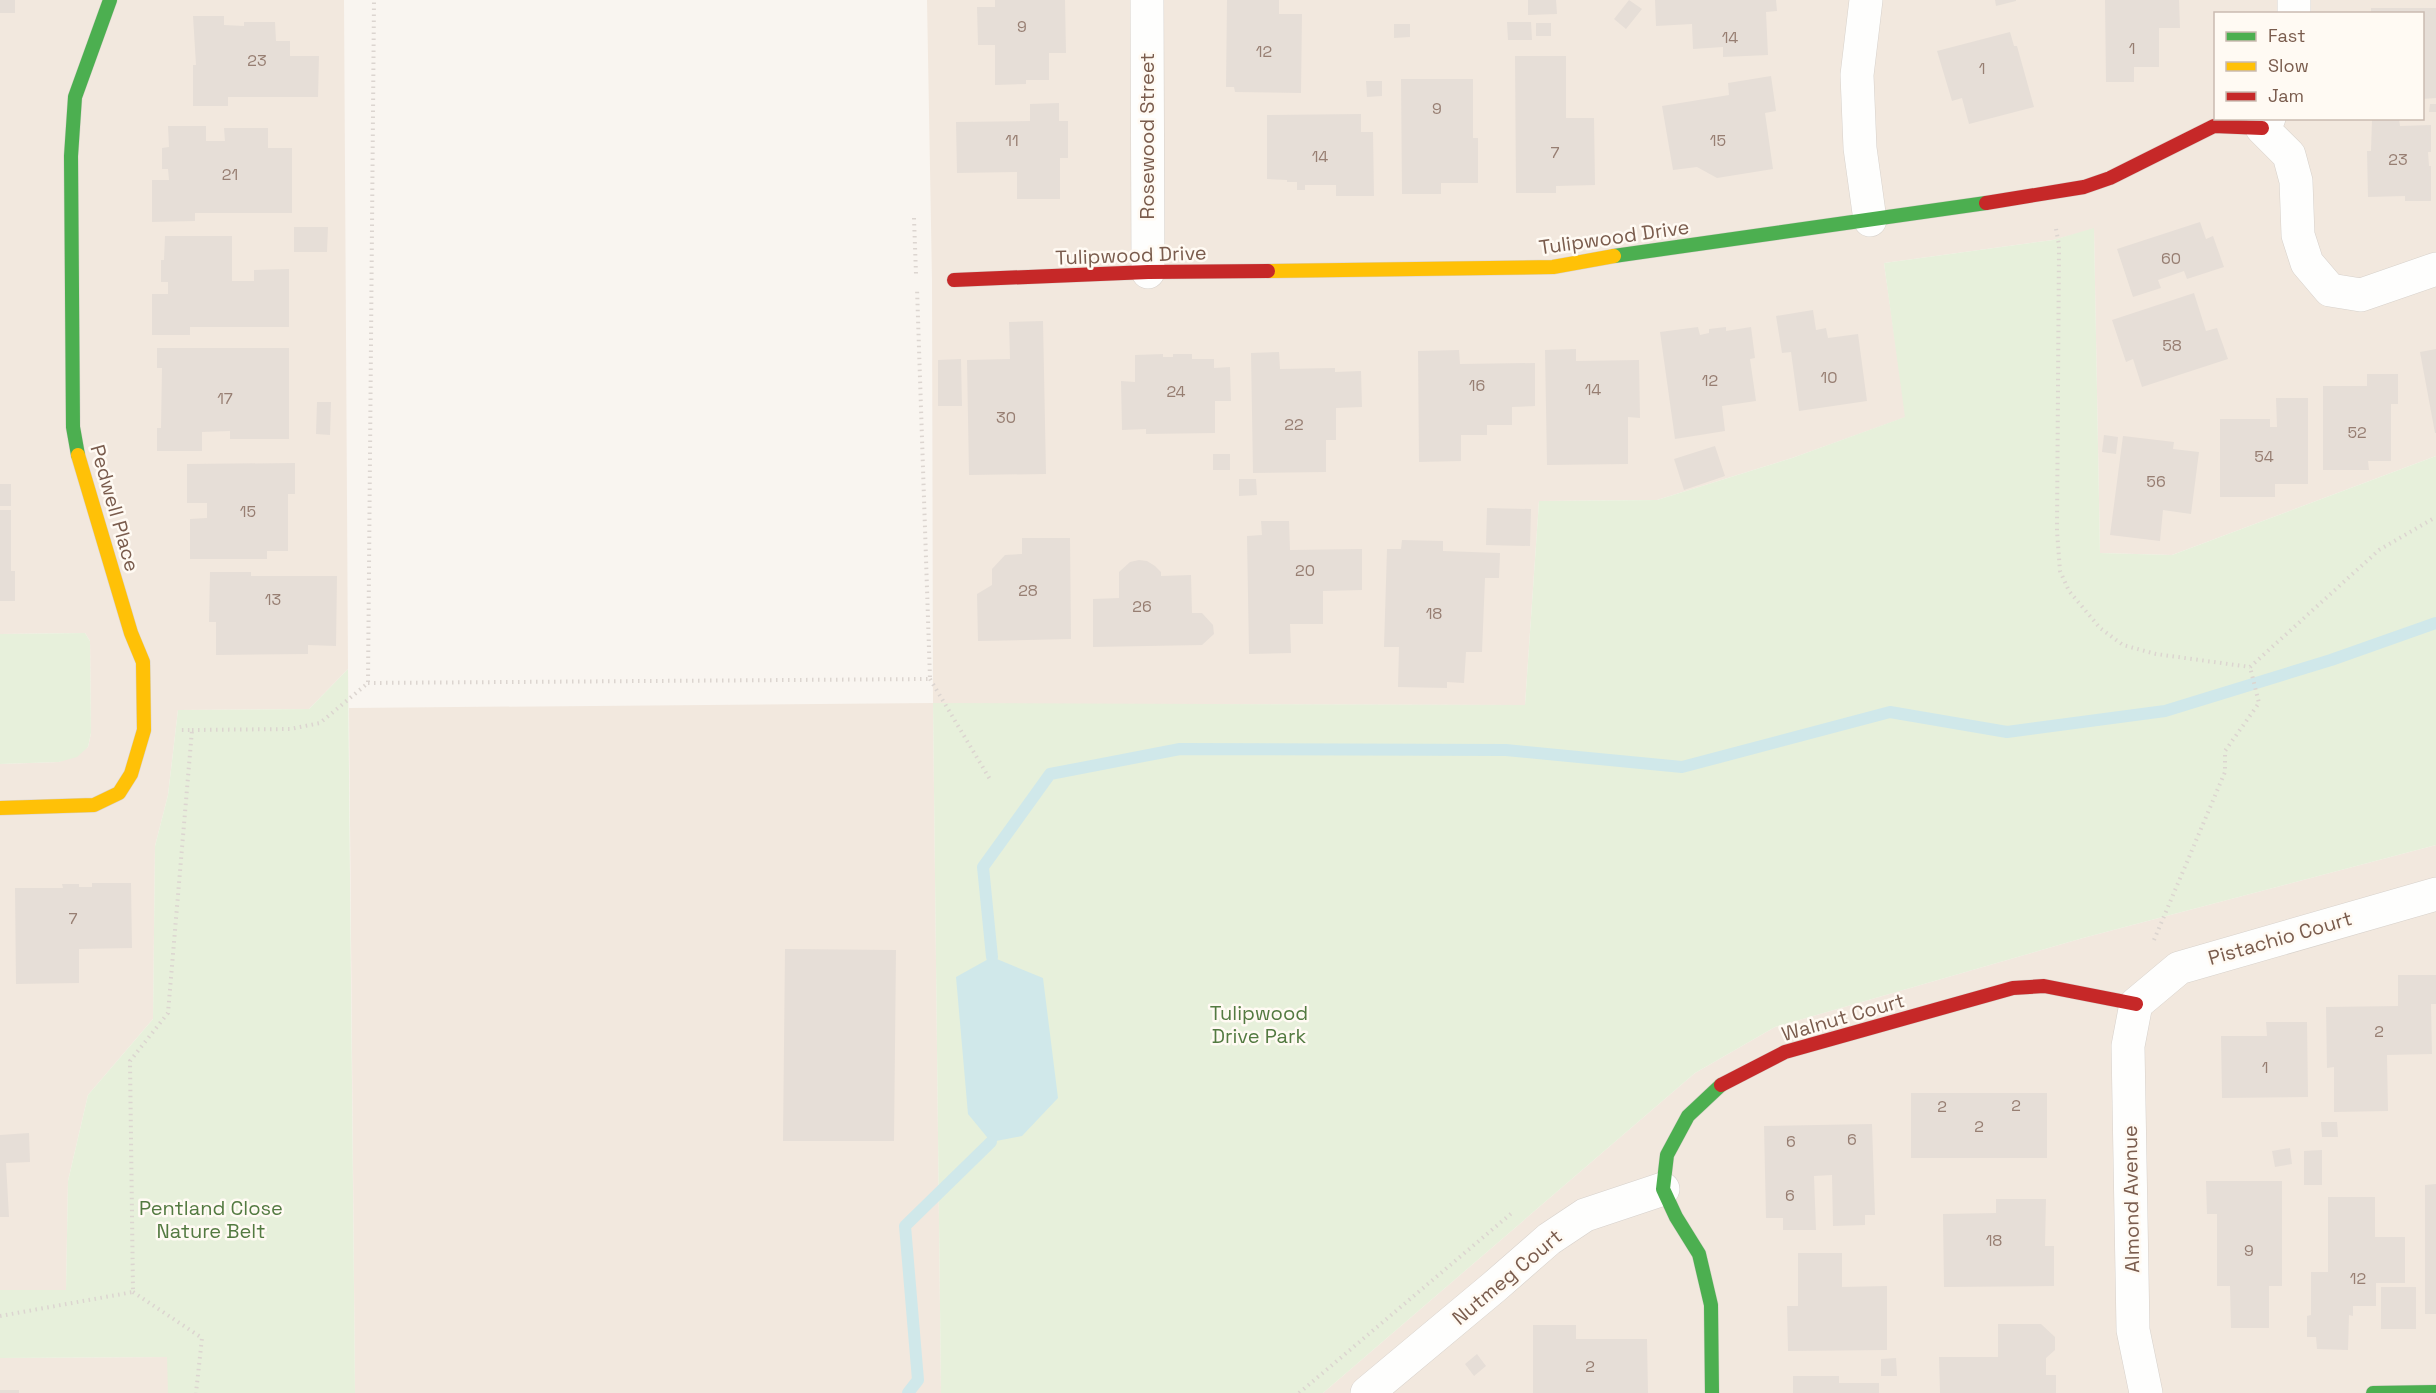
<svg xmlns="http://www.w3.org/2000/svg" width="2436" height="1393" viewBox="0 0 2436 1393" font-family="'Space Grotesk',sans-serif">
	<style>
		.residential { fill: #f2e8de; fill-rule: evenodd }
		.green { fill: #e7f0db }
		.water { fill: #d0e8ea }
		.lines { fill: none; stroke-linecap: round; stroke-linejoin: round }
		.stream { stroke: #d0e8ea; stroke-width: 12 }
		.building { fill: #e6ded7 }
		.street-casing { stroke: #d7d1cb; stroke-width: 34 }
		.fast-casing { stroke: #d9d2cb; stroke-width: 15 }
		.slow-casing { stroke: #d9d2cb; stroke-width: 15 }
		.jam-casing { stroke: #d9d2cb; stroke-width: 15 }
		.path { stroke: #dcd5d0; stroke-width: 4; stroke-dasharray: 1.5 4.5; stroke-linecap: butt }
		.street { stroke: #fefefd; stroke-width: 33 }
		.fast { stroke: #4caf50; stroke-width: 14 }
		.slow { stroke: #ffc107; stroke-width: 14 }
		.jam { stroke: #c62828; stroke-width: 14 }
		.labels { text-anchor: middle; stroke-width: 5; stroke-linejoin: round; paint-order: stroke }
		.number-label { font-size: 16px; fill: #977e72 }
		.street-label { font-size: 20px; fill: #7a5c4d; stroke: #fffaf3 }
		.park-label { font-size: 20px; fill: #537a41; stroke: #fffaf3 }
	</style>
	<rect width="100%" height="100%" fill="#f9f5f0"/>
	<path class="residential" d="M0 0H344L348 669 309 709 178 710 168 795 155 846 153 1019 88 1095 68 1181 66 1290H0V764L59 762 88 747 91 733 90 641 85 633 0 634Z
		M927 0H2436V456L2172 555 2100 553 2094 229 2053 240 1884 263 1906 417 1792 458 1657 500 1539 501 1525 705 933 704 941 1393H355L349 708 933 703 932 280ZM2216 14H2422V118H2216Z
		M2436 845V1393H1323L1695 1073 1775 1027 2083 938Z
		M168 1357V1393H0V1358Z"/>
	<path class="green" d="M2094 228 2100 553 2172 555 2436 456V845L2083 938 1775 1027 1695 1073 1323 1393H941L933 703 1525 705 1539 501 1657 500 1792 458 1905 417 1884 263 2053 240Z
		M85 633 90 641 91 733 88 747 77 757 59 762 0 764V634Z
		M348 669 355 1393H168L167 1357 0 1358V1290H66L68 1181 88 1095 153 1019 155 846 168 795 178 710 309 709Z"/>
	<path class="water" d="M992 957 1043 978 1058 1098 1022 1136 991 1142 968 1114 956 977Z"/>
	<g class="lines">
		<path class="stream" d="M992 957 983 867 1050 774 1180 749 1506 750 1682 767 1890 712 2007 732 2165 711 2331 660 2436 623
			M908 1393 918 1380 905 1226 991 1142"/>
	</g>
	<path class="building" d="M0 0H15V13H0Z
		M995 0H1065L1066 53H1049V80H1026V84L995 85V45H978L977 7H995Z
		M1227 0H1279V14H1302L1301 93 1235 92 1234 87H1226Z
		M1528 0H1556L1557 14 1528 15Z
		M1629 0 1642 9 1626 29 1614 19Z
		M1655 0H1776L1777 11 1766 12 1768 55 1723 57V47L1693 49 1692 24 1656 26Z
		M1995 0H2016V1L1996 6Z
		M2105 0H2179L2180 28H2159V67H2134V82H2106Z
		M2371 8H2436V98L2422 99V14H2371Z
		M193 16H224V25L244 26V22H275L276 41H290V56H319L318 97H228V106H193V65H196Z
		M1507 22H1531L1532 40H1508Z
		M1536 23H1551V36H1536Z
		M1394 24H1410V37L1394 38Z
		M2010 32 2014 46H2017L2034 107 1969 124 1962 98 1952 101 1937 51Z
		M1515 56H1566V118H1594L1595 185 1556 186V193H1516Z
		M1771 76 1776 111 1765 113 1773 169 1717 178 1697 167 1673 170 1662 106 1729 95 1728 83Z
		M1401 79H1473V138H1478V183H1441V194H1402Z
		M1366 81H1382V96L1367 97Z
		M1059 103V121H1068V158H1060V199H1017V172L957 173 956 122 1030 121V104Z
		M2430 104H2436V112H2429Z
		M1361 114V132H1373L1374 196H1336V185H1305V190H1297V182H1287V180L1267 179V115Z
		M2399 119 2400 126 2431 125V152H2428L2429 166H2431V201H2405V196L2368 197 2367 151H2371L2372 120Z
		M168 126H206V141H225L224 128H268V148H292V213H195V221L152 222V180H169L168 169H162V148L169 147Z
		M2200 222 2206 239 2213 236 2224 267 2187 279 2184 271 2158 280 2161 288 2133 297 2117 249Z
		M294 227H328L327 252H294Z
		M165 236H232V281H254V270L289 269V327H190V335H152V294H168V282H161V260H164Z
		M2194 293 2206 331 2217 328 2228 359 2142 387 2133 359 2126 362 2112 320Z
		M1813 310 1816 330 1826 328 1828 338 1858 334 1867 401 1799 411 1791 352 1782 353 1776 316Z
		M1043 321 1046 474 969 475 967 360 1010 359 1009 322Z
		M1698 327 1700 335 1709 333V329L1726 327V331L1751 327 1755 358 1750 359 1756 401 1722 406 1725 431 1675 439 1660 332Z
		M157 348H289V439H230V431L202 432V451H157V428H161L162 368H157Z
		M1576 349V361L1639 360 1640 418 1628 417V464L1547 465 1545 350Z
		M2436 349V433H2435L2420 352Z
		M1459 350 1460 364 1535 363V406L1512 407V425H1487V435H1461V461L1419 462 1418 351Z
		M1279 352 1280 369 1335 368V372L1361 371 1362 407 1336 408V440H1326V472L1253 473 1251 353Z
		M1163 354V357H1173V354H1192V359H1214V368L1230 367 1231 401H1215V433L1146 434V429L1122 430 1121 381 1135 382V355Z
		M961 359 962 406H938V360Z
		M2367 374H2398V404H2391V461H2368L2369 470H2323V386H2367Z
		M2276 398H2308V484H2275V497H2220V419H2270V427H2277Z
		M317 402H331L330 435 316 434Z
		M2104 435 2118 437 2116 454 2102 452Z
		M2123 436 2174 442 2173 449 2199 452 2191 514 2163 510 2160 541 2110 535Z
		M1715 446 1725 476 1684 490 1674 459Z
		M1213 454H1230V470H1213Z
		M295 463V494H288V551H267V559H190V519L207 518V503H187V464Z
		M1239 479H1256L1257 495 1239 496Z
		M0 484H11V506H0Z
		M1487 508 1531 509 1530 546 1486 545Z
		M0 510H11V571H15V601H0Z
		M1261 521H1289L1290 550 1362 549V590L1323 591V624H1290L1291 653 1249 654 1247 536 1262 535Z
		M1022 538H1070L1071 639 978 641 977 594 992 585V569L1005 555 1022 554Z
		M1402 540 1443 541V551L1500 553 1499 578H1485L1482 652H1466L1464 683 1447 682V688L1398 687 1399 647H1384L1387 549H1401Z
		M1139 560 1147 561 1155 566 1161 572V576L1191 575 1192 613H1202L1213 625 1214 634 1202 645 1093 647V599L1119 598V572L1130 562Z
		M210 572H251V576H337L336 646 308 645V654L216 655V622H209Z
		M92 883H131L132 948 79 949V983L16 984 15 888H63L62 884H79V887H92Z
		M785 949 896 950 894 1141H783Z
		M2398 975H2436V1004H2431L2432 1054 2387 1055 2388 1111 2334 1112V1067L2327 1068 2326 1007 2398 1006Z
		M2266 1022H2307L2308 1097 2222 1098 2221 1036H2267Z
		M1911 1093H2047V1158H1911Z
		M2321 1122H2337L2338 1137H2322Z
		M1872 1124 1875 1215H1865V1225L1833 1226 1832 1175 1814 1176 1816 1230H1783V1218H1766L1764 1126Z
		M29 1133 30 1162 6 1163 9 1217H0V1135Z
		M2290 1148 2292 1164 2275 1167 2272 1151Z
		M2322 1150V1185H2304V1151Z
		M2206 1181H2282V1286H2269V1328H2231L2230 1286H2217V1214H2207Z
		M2436 1184V1314H2425V1185Z
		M2328 1197H2375V1237H2405V1283H2376V1306H2353V1316L2349 1315 2348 1350 2317 1349 2316 1337H2307V1316L2311 1315V1272H2328Z
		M1996 1199H2046L2045 1246H2054V1286L1944 1287 1943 1214 1996 1213Z
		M1798 1253H1842V1287L1887 1286V1350L1788 1351 1787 1306H1798Z
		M2381 1287H2416V1329H2381Z
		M1998 1324H2041L2055 1337V1350L2046 1358V1375H2056V1393H1940L1939 1357H1998Z
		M1533 1325H1576V1339H1647L1648 1393H1533Z
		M1477 1354 1486 1366 1474 1376 1465 1364Z
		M1896 1358 1897 1376H1881V1359Z
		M1793 1376H1839V1383H1879V1393H1793Z
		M0 1390H19V1393H0Z"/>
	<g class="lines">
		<defs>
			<path id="street" d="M1147 0 1148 272
				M1866 0 1857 75 1860 148 1870 220
				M2294 0V14
				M2269 118 2262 128 2289 155 2296 181 2298 235 2307 263 2330 290 2361 295 2436 269
				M1367 1393 1494 1287 1549 1239 1585 1215 1663 1189
				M2146 1393 2133 1330 2128 1046 2136 1004 2179 968 2436 894"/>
			<path id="fast" d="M1614 256 1986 203
				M78 455 73 427 71 156 75 97 110 0
				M1712 1393 1711 1305 1699 1254 1676 1217 1663 1189 1667 1155 1688 1116 1721 1085
				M2373 1393 2436 1392"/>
			<path id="slow" d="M1268 271 1553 267 1614 256
				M0 808 94 805 119 793 131 774 144 730 143 662 131 633 78 455"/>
			<path id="jam" d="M1986 203 2084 187 2110 178 2214 126 2262 128
				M954 280 1148 272 1268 271
				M1721 1085 1785 1052 2013 988 2044 986 2136 1004"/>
		</defs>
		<use href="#street" class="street-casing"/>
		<use href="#fast" class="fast-casing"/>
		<use href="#slow" class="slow-casing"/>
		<use href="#jam" class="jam-casing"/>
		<path class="path" d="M914 218 916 274
			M2056 229 2059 245 2057 531 2060 571 2069 591 2100 628 2123 645 2156 654 2250 667
			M2250 667 2379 550 2436 517
			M930 679 991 781
			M368 683 930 679 917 288
			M192 730 290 729 320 723 368 683 374 0
			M2154 940 2225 772V751L2259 703 2250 667
			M133 1292 202 1338 196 1393
			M0 1316 133 1292 130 1061 168 1013 192 730H180
			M1299 1393 1513 1212"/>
		<use href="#street" class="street"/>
		<use href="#fast" class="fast"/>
		<use href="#slow" class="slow"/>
		<use href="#jam" class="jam"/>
	</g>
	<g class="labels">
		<g class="number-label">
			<text x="1022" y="32">9</text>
			<text x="1730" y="43">14</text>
			<text x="2132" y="54">1</text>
			<text x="1264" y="57">12</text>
			<text x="257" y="66">23</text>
			<text x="1982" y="74">1</text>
			<text x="1437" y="114">9</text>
			<text x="1012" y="146">11</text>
			<text x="1718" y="146">15</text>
			<text x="1555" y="158">7</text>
			<text x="1320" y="162">14</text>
			<text x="2398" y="165">23</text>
			<text x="230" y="180">21</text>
			<text x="2171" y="264">60</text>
			<text x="2172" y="351">58</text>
			<text x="1829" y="383">10</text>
			<text x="1710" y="386">12</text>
			<text x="1477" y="391">16</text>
			<text x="1593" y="395">14</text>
			<text x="1176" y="397">24</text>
			<text x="225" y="404">17</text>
			<text x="1006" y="423">30</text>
			<text x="1294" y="430">22</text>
			<text x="2357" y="438">52</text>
			<text x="2264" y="462">54</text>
			<text x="2156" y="487">56</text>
			<text x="248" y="517">15</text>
			<text x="1305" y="576">20</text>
			<text x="1028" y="596">28</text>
			<text x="273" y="605">13</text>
			<text x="1142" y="612">26</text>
			<text x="1434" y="619">18</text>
			<text x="73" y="924">7</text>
			<text x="2379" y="1037">2</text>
			<text x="2265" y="1073">1</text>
			<text x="2016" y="1111">2</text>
			<text x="1942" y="1112">2</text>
			<text x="1979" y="1132">2</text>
			<text x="1852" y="1145">6</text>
			<text x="1791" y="1147">6</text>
			<text x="1790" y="1201">6</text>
			<text x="1994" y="1246">18</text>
			<text x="2249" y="1256">9</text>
			<text x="2358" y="1284">12</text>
			<text x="1590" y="1372">2</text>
		</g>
		<g class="street-label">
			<text transform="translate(1147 136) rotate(-90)" y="7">Rosewood Street</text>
			<text transform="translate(1614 237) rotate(-8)" y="7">Tulipwood Drive</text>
			<text transform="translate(1131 255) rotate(-2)" y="7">Tulipwood Drive</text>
			<text transform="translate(115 508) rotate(74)" y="7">Pedwell Place</text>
			<text transform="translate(2280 938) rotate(-16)" y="7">Pistachio Court</text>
			<text transform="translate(1843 1017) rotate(-16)" y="7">Walnut Court</text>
			<text transform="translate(2131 1199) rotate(-91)" y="7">Almond Avenue</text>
			<text transform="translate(1507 1277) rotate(-40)" y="7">Nutmeg Court</text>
		</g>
		<g class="park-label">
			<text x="1259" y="1020">Tulipwood<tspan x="1259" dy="23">Drive Park</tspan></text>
			<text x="211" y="1215">Pentland Close<tspan x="211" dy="23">Nature Belt</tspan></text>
		</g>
	</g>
	<rect x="2214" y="12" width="210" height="108" fill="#fffaf3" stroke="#cabbb1" stroke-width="1.5"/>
	<rect x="2226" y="32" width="30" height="9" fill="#4caf50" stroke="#cabbb1" stroke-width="1.5"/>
	<text x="2268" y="42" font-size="18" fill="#7a5c4d">Fast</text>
	<rect x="2226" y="62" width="30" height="9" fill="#ffc107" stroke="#cabbb1" stroke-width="1.5"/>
	<text x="2268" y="72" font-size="18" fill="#7a5c4d">Slow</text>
	<rect x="2226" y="92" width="30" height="9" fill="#c62828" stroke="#cabbb1" stroke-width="1.5"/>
	<text x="2268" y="102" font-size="18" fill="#7a5c4d">Jam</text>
</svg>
